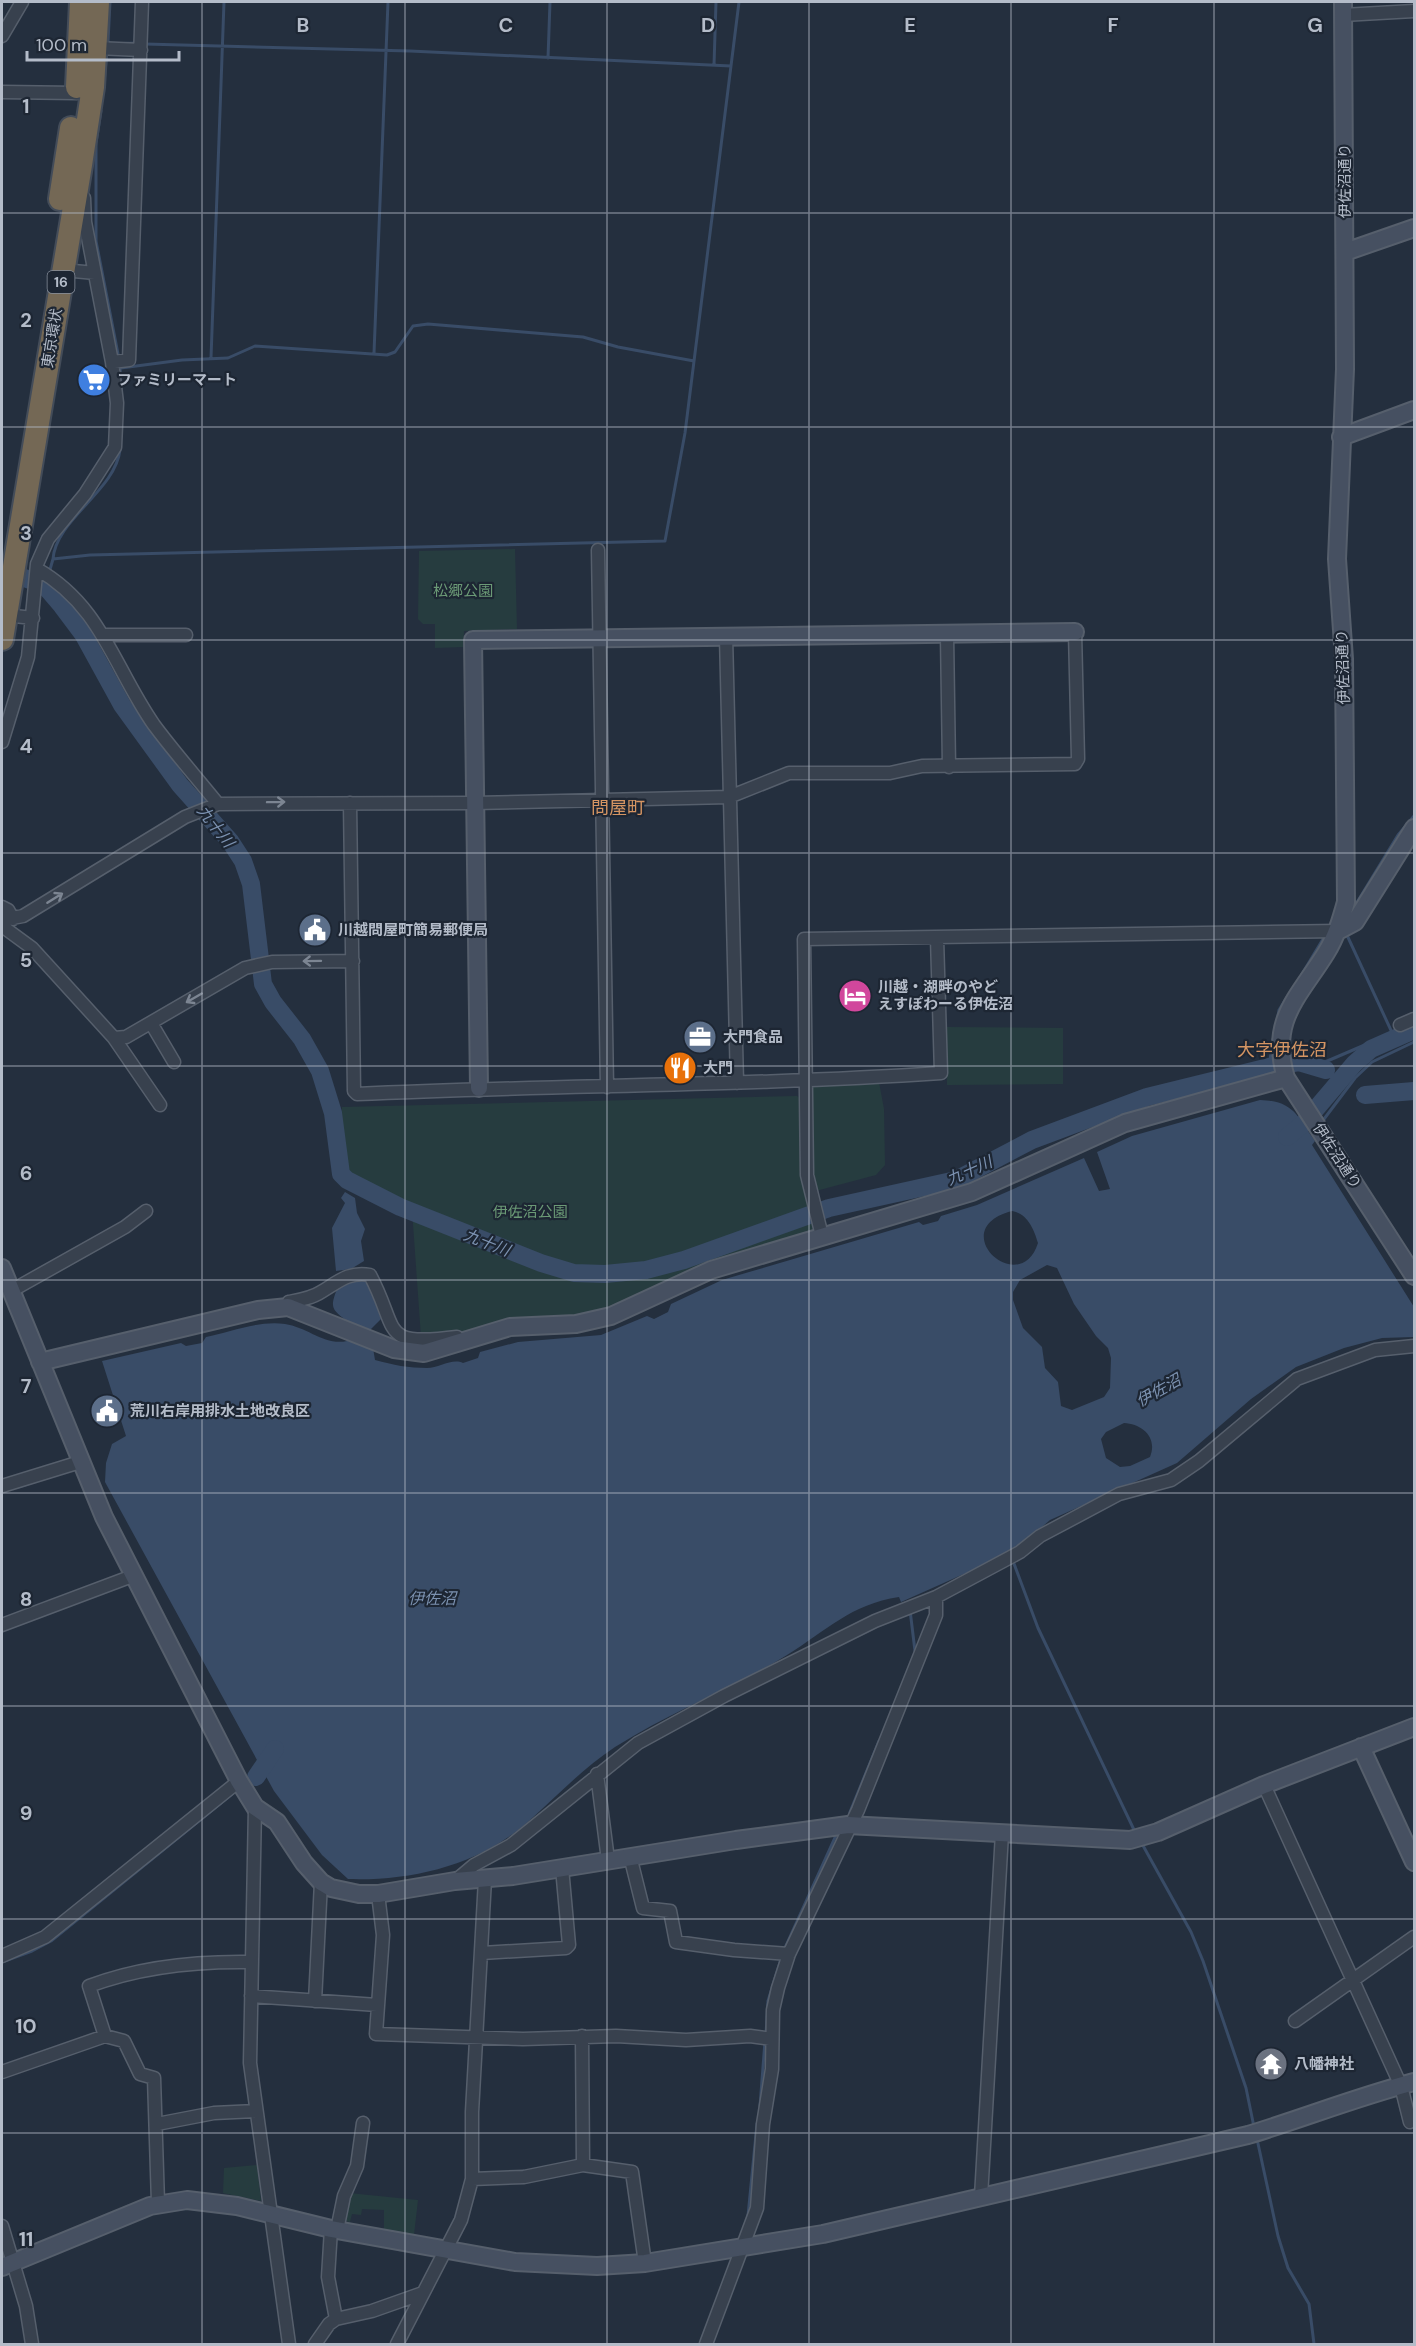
<svg xmlns="http://www.w3.org/2000/svg" width="1416" height="2346" viewBox="0 0 1416 2346" font-family="'DM Sans','Noto Sans JP',sans-serif">
	<style>
		.green { fill: #263c3f }
		.water { fill: #394c67; fill-rule: evenodd }
		.lines { fill: none; stroke-linecap: round; stroke-linejoin: round }
		.stream { stroke: #394c67; stroke-width: 3 }
		.river { stroke: #394c67; stroke-width: 18 }
		.street-casing { stroke: #565f6c; stroke-width: 15 }
		.secondary-casing { stroke: #565f6c; stroke-width: 20 }
		.highway-casing { stroke: #434c59; stroke-width: 26 }
		.street { stroke: #38414e; stroke-width: 12 }
		.secondary { stroke: #465061; stroke-width: 16 }
		.highway { stroke: #746855; stroke-width: 22 }
		.oneway { stroke: #7c8592 }
		.grid { fill: none; stroke: #b4bcc9; stroke-width: 1.5; stroke-opacity: 0.55 }
		.labels { text-anchor: middle; stroke-width: 4.5; stroke-linejoin: round; paint-order: stroke }
		.shield { fill: #1d2633; stroke: #878f9c; stroke-width: 1.5 }
		.shield-label { font-size: 14px; font-weight: bold; fill: #b4bcc9 }
		.street-label { font-size: 15px; fill: #b4bcc9; stroke: #1d2633 }
		.poi-label { font-size: 15px; font-weight: bold; fill: #b4bcc9; stroke: #1d2633; text-anchor: start }
		.park-label { font-size: 15px; fill: #6b9a76; stroke: #1d2633 }
		.water-label { font-size: 16px; font-style: italic; fill: #7c92b1; stroke: #1d2633 }
		.quarter-label { font-size: 18px; fill: #d59563; stroke: #1d2633 }
		.grid-label { font-size: 20px; text-anchor: middle; font-weight: bold; fill: #b4bcc9; stroke: #1d2633; stroke-width: 4.5; stroke-linejoin: round; paint-order: stroke }
	</style>
	<rect width="100%" height="100%" fill="#242f3e"/>
	<path class="green" d="M515 549 517 629 464 631 463 647 435 648V624H423L418 619 419 551Z
		M946 1027 1063 1028V1084L947 1085Z
		M879 1082 884 1109 885 1165 876 1175 812 1192 809 1090 815 1084Z
		M797 1096 801 1099 804 1190 816 1233 616 1311 421 1337 412 1210 367 1187 344 1168 341 1161 342 1107Z
		M257 2165 261 2201 223 2193 224 2168Z
		M349 2193 418 2200 414 2235 384 2230V2210L362 2209 361 2215 352 2214 350 2222 341 2220Z"/>
	<path class="water" d="M1260 1100C1294 1101 1297 1116 1315 1141L1312 1145 1414 1307V1337L1382 1338 1344 1348 1296 1367 1251 1399 1177 1463 1050 1520 1027 1540 984 1565 901 1602 899 1597C851 1604 826 1631 787 1655 732 1689 670 1712 615 1747 583 1768 557 1796 529 1821 479 1865 413 1881 348 1879L322 1855 274 1791 105 1482 106 1463 112 1444 126 1436 102 1361 181 1343 186 1346 202 1343 206 1337C230 1332 260 1320 285 1324 307 1327 325 1346 347 1341V1321C329 1308 331 1306 338 1286L361 1278 368 1282 381 1319 370 1330 375 1360C393 1365 409 1368 427 1368 439 1368 452 1358 463 1363L478 1358 480 1352 518 1342 601 1335 647 1316 654 1319 668 1312 671 1304 722 1280 919 1222 923 1225 938 1221 941 1216 977 1205 1084 1158 1099 1191 1110 1189 1097 1152 1132 1136ZM1012 1211C1027 1213 1034 1229 1038 1243 1020 1300 943 1229 1012 1211ZM1047 1265 1057 1268 1074 1304 1096 1336 1108 1348 1111 1358 1110 1388 1104 1397 1072 1410 1061 1406 1058 1382 1045 1368 1042 1347 1023 1328 1013 1300V1292L1020 1280ZM1124 1423C1142 1424 1158 1437 1150 1457L1130 1466 1120 1467 1106 1458 1101 1439 1106 1432Z
		M345 1192 355 1198 357 1213 365 1229 361 1241 364 1261 351 1269 336 1271 332 1228 345 1203 341 1198Z"/>
	<g class="lines">
		<path class="stream" d="M108 42 110 2
			M108 44 138 43
			M145 44 410 51 731 66
			M548 58 550 2
			M714 65 716 2
			M104 83 107 51
			M101 111 96 143V241L119 359
			M374 353 388 2
			M211 358 224 2
			M120 366 121 389
			M121 368 182 360 228 358 255 346 387 355 395 352 413 326 428 324 583 337 618 347 694 361
			M53 559C56 519 115 491 120 450
			M49 573 53 559 90 555 665 541 685 433 739 2
			M1351 907 1356 904 1398 835 1414 816
			M1346 933 1395 1039
			M1302 974 1323 939
			M1277 1021 1279 1010 1287 997
			M1299 1062H1325L1402 1029
			M1269 1067 1273 1039
			M1321 1123 1355 1078 1372 1062 1414 1042
			M18 1487 37 1481
			M1013 1561 1038 1628 1136 1834
			M910 1610 915 1651
			M247 1783 256 1777
			M850 1812 879 1741
			M1141 1842 1191 1932 1203 1961 1246 2088 1254 2127
			M784 1950 837 1833
			M2 1962 32 1951 51 1941 237 1790
			M766 2034 768 2001 782 1956
			M760 2106 765 2041
			M1257 2139 1278 2236 1288 2268 1309 2304 1314 2344
			M748 2216 757 2124"/>
		<path class="river" d="M2 570 44 585 62 606 83 634 122 705 180 785 230 841 243 861 251 884 263 984 273 1002 302 1039 320 1071 333 1113 341 1174 347 1180 400 1207 541 1263 574 1273 605 1274 646 1270 684 1260 829 1208 956 1180 1032 1140 1147 1097 1269 1067 1299 1062 1326 1070
			M1365 1095 1414 1091
			M1287 1137 1303 1124 1354 1064 1371 1049 1414 1030
			M256 1777 275 1749"/>
		<defs>
			<path id="street" d="M1343 15 1414 11
				M2 36 22 2
				M96 48 141 50
				M2 92 77 93
				M84 198 85 222 112 362
				M63 270 95 273
				M598 550 607 1087
				M37 569C102 606 114 668 154 725 174 752 197 778 218 804
				M5 615 33 618
				M105 635H186
				M947 635 949 767
				M726 636 737 1083
				M2 742 28 657 37 564 48 539 85 494 115 447 117 403 112 362 129 360 142 2
				M350 803 354 1091 357 1094C552 1085 746 1086 941 1073L937 938
				M2 907 8 910 13 919
				M2 920 23 916 185 817 218 804 474 803 729 797 789 773H890L922 766 1075 764 1078 759 1075 632
				M2 926 32 948 114 1038 126 1037 245 968 272 962 353 961
				M151 1023 174 1062
				M1400 1025 1414 1019
				M114 1038 160 1105
				M822 1236 807 1175 804 939 1338 931
				M11 1291 125 1227 146 1211
				M288 1307 289 1302C300 1300 312 1298 321 1292 338 1282 349 1271 370 1275 400 1331 378 1347 457 1337
				M2 1486 80 1462
				M2 1625 135 1575
				M597 1774 608 1860
				M1264 1785 1401 2086 1410 2122
				M255 1807 250 2063 289 2344
				M630 1856 643 1908 670 1911 676 1942 734 1950 789 1954
				M455 1881 474 1865 511 1845 638 1743 724 1696 875 1621 936 1597 1020 1552 1040 1536 1119 1494 1171 1480 1199 1461 1297 1379 1375 1350 1414 1346
				M378 1894 383 1935 376 2034 523 2039 616 2036 686 2040 750 2036 772 2039
				M482 1953 566 1948 569 1945 562 1868
				M2 1956 45 1937 239 1781
				M251 1996 377 2005
				M315 2001 321 1882
				M1295 2021 1414 1937
				M105 2036 89 1986C139 1967 198 1961 252 1962
				M582 2036 583 2165
				M2 2072 105 2036 124 2041 140 2074 154 2078 158 2203
				M157 2124 214 2113 256 2111
				M472 2179 524 2177 583 2165 632 2172 645 2263
				M981 2197 1002 1833
				M2 2226 26 2306 32 2344
				M331 2229 328 2277 336 2319
				M337 2230 344 2196 357 2166 363 2123
				M315 2344 329 2324 336 2319 372 2311 423 2293
				M397 2344 461 2220 472 2179V2112L485 1879
				M706 2344 757 2208 763 2124 772 2069 773 2010 778 1988 789 1954 858 1810 936 1615V1597"/>
			<path id="secondary" d="M1343 2 1345 369 1337 559 1344 659 1346 902C1341 920 1336 937 1326 953 1298 998 1269 1020 1286 1078L1414 1276
				M1345 252 1414 228
				M1341 437 1414 410
				M1338 931 1355 922 1414 828
				M479 1088 473 640 1075 632
				M2 1268 104 1517 239 1781 255 1807 277 1822 304 1863 321 1882 331 1888 359 1894H378L455 1881 513 1876 736 1840 848 1825 1130 1840 1158 1832 1264 1785 1414 1727
				M40 1362 258 1310 288 1307 394 1349 424 1353 510 1327 576 1324 611 1316 711 1270 972 1192 1125 1123 1286 1078
				M1361 1747 1414 1862
				M2 2267 150 2206 187 2200 237 2206 331 2229 515 2262 597 2266 645 2263 823 2234 1248 2135C1304 2118 1357 2097 1414 2082"/>
			<path id="highway" d="M77 87 81 2
				M60 199 71 128
				M2 639 81 165 93 87 98 2"/>
		</defs>
		<use href="#street" class="street-casing"/>
		<use href="#secondary" class="secondary-casing"/>
		<use href="#highway" class="highway-casing"/>
		<use href="#street" class="street"/>
		<use href="#secondary" class="secondary"/>
		<use href="#highway" class="highway"/>
	</g>
	<defs><path id="oneway-shaft" d="M-6 0H5M1.5-3L5.5 0L1.5 3" fill="none" stroke-width="1.6" stroke-linecap="round" stroke-linejoin="round" transform="scale(1.5)"/></defs>
	<g class="oneway">
		<use href="#oneway-shaft" transform="translate(276 802) rotate(-1)"/>
		<use href="#oneway-shaft" transform="translate(55 898) rotate(-32)"/>
		<use href="#oneway-shaft" transform="translate(312 961) rotate(179)"/>
		<use href="#oneway-shaft" transform="translate(194 998) rotate(150)"/>
	</g>
	<path class="grid" d="M202 2V2344M405 2V2344M607 2V2344M809 2V2344M1011 2V2344M1214 2V2344M2 213H1414M2 427H1414M2 640H1414M2 853H1414M2 1066H1414M2 1280H1414M2 1493H1414M2 1706H1414M2 1919H1414M2 2133H1414"/>
	<defs>
		<symbol id="supermarket-disc" viewBox="-11 -11 22 22"><circle r="9.5" fill="#3f7fe0" stroke="#1d2633"/><path d="M-6-5.5h2.5l.6 2H6L4.5 2H-2.5L-4.4-4H-6ZM-1.5 3.2a1.3 1.3 0 1 0 .1 0ZM3 3.2a1.3 1.3 0 1 0 .1 0Z" fill="#fff"/></symbol>
		<symbol id="civic-disc" viewBox="-11 -11 22 22"><circle r="9.5" fill="#5c6f8a" stroke="#1d2633"/><path d="M-.6-6.5H3V-4.5H.6V-3L4-1V1h2V6H-6V1h2V-1L-.6-3ZM-1.2 2.5V6h2.4V2.5Z" fill="#fff"/></symbol>
		<symbol id="hotel-disc" viewBox="-11 -11 22 22"><circle r="9.5" fill="#d1479c" stroke="#1d2633"/><path d="M-6-4.5h1.5V1H6V5H4.5V3h-9V5H-6ZM-4 0a1.8 1.8 0 1 1 3.6 0ZM.5 0V-2.5h3Q6-2.5 6 0Z" fill="#fff"/></symbol>
		<symbol id="office-disc" viewBox="-11 -11 22 22"><circle r="9.5" fill="#5c6f8a" stroke="#1d2633"/><path d="M-6-3h4V-5.5h4V-3h4V5H-6ZM-1-4.5V-3h2v-1.5ZM-6 0V1H6V0Z" fill="#fff"/></symbol>
		<symbol id="restaurant-disc" viewBox="-11 -11 22 22"><circle r="9.5" fill="#e8710a" stroke="#1d2633"/><path d="M-5-6h1v4h1v-4h1v4h1v-4h1v5L-1.5 .5V6h-2V.5L-5-1ZM5-6V6H3V1.5H1.5Q1.5-4 5-6Z" fill="#fff"/></symbol>
		<symbol id="temple-disc" viewBox="-11 -11 22 22"><circle r="9.5" fill="#6b7280" stroke="#1d2633"/><path d="M0-6L5-2H3V0L6.5 2.5H4V6H1.5V3h-3V6H-4V2.5H-6.5L-3 0V-2H-5Z" fill="#fff"/></symbol>
	</defs>
	<g fill-rule="evenodd">
		<use href="#supermarket-disc" x="75" y="361" width="38" height="38"/>
		<use href="#civic-disc" x="296" y="911" width="38" height="38"/>
		<use href="#hotel-disc" x="836" y="977" width="38" height="38"/>
		<use href="#office-disc" x="681" y="1018" width="38" height="38"/>
		<use href="#restaurant-disc" x="661" y="1049" width="38" height="38"/>
		<use href="#civic-disc" x="88" y="1392" width="38" height="38"/>
		<use href="#temple-disc" x="1252" y="2045" width="38" height="38"/>
	</g>
	<g class="labels">
		<rect class="shield" x="47.5" y="271" width="27" height="22" rx="4.5"/>
		<g class="shield-label">
			<text x="61" y="287">16</text>
		</g>
		<g class="street-label">
			<text transform="translate(1345 181) rotate(-90)" y="5">伊佐沼通り</text>
			<text transform="translate(52 338) rotate(-81)" y="5">東京環状</text>
			<text transform="translate(1343 667) rotate(-92)" y="5">伊佐沼通り</text>
			<text transform="translate(1337 1156) rotate(57)" y="5">伊佐沼通り</text>
		</g>
		<g class="poi-label">
			<text x="117" y="385">ファミリーマート</text>
			<text x="338" y="935">川越問屋町簡易郵便局</text>
			<text x="878" y="992">川越・湖畔のやど<tspan x="878" dy="17">えすぽわーる伊佐沼</tspan></text>
			<text x="723" y="1042">大門食品</text>
			<text x="703" y="1073">大門</text>
			<text x="130" y="1416">荒川右岸用排水土地改良区</text>
			<text x="1294" y="2069">八幡神社</text>
		</g>
		<g class="park-label">
			<text x="463" y="596">松郷公園</text>
			<text x="530" y="1217">伊佐沼公園</text>
		</g>
		<g class="water-label">
			<text transform="translate(216 826) rotate(52)" y="6">九十川</text>
			<text transform="translate(969 1170) rotate(-24)" y="6">九十川</text>
			<text transform="translate(487 1242) rotate(21)" y="6">九十川</text>
			<text transform="translate(1158 1390) rotate(-29)" y="6">伊佐沼</text>
			<text x="432" y="1604">伊佐沼</text>
		</g>
		<g class="quarter-label">
			<text x="618" y="814">問屋町</text>
			<text x="1282" y="1056">大字伊佐沼</text>
		</g>
	</g>
	<g class="grid-label">
		<text x="303" y="32">B</text>
		<text x="506" y="32">C</text>
		<text x="708" y="32">D</text>
		<text x="910" y="32">E</text>
		<text x="1113" y="32">F</text>
		<text x="1315" y="32">G</text>
		<text x="26" y="113">1</text>
		<text x="26" y="327">2</text>
		<text x="26" y="540">3</text>
		<text x="26" y="753">4</text>
		<text x="26" y="967">5</text>
		<text x="26" y="1180">6</text>
		<text x="26" y="1393">7</text>
		<text x="26" y="1606">8</text>
		<text x="26" y="1820">9</text>
		<text x="26" y="2033">10</text>
		<text x="26" y="2246">11</text>
	</g>
	<rect width="1416" height="2346" fill="none" stroke="#b4bcc9" stroke-width="6"/>
	<path d="M27 51v9h152v-9" fill="none" stroke="#b4bcc9" stroke-width="3"/>
	<text x="36" y="51" font-size="18" fill="#b4bcc9" stroke="#1d2633" stroke-width="4.5" paint-order="stroke">100 m</text>
</svg>
